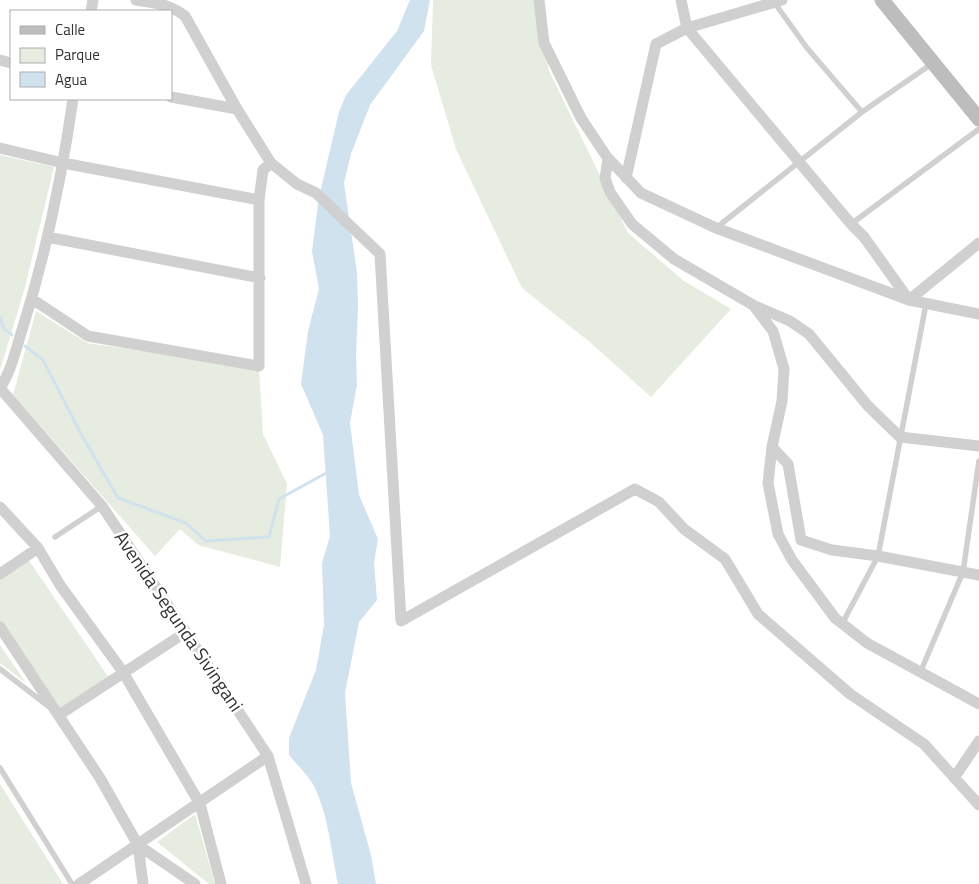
<svg xmlns="http://www.w3.org/2000/svg" width="979" height="884" viewBox="0 0 979 884" font-family="'Titillium Web',sans-serif">
	<style>
		.green { fill: #e6ecdf }
		.water { fill: #cfe2ee }
		.lines { fill: none; stroke-linecap: round; stroke-linejoin: round }
		.stream { stroke: #cfe2ee; stroke-width: 3 }
		.lane { stroke: #d0d0d0; stroke-width: 5.5 }
		.street { stroke: #d0d0d0; stroke-width: 11 }
		.secondary { stroke: #bdbdbd; stroke-width: 15 }
		.labels { text-anchor: middle; stroke-width: 5; stroke-linejoin: round; paint-order: stroke }
		.street-label { font-size: 19px; fill: #333; stroke: #fff }
	</style>
	<rect width="100%" height="100%" fill="#fff"/>
	<path class="green" d="M433 0H536L549 71 628 233 684 281 731 309 651 397 591 343 522 288 456 149 431 65Z
		M0 155 54 167 24 291 0 370Z
		M36 311 87 343 259 368 263 434 287 484 280 567 198 545 180 529 155 556 13 395Z
		M28 559 109 678 60 711 0 622V578Z
		M0 645 26 683 0 663Z
		M0 784 63 884H0Z
		M195 814 215 884H209L157 842Z"/>
	<path class="water" d="M410 0H430L424 31 370 105 351 154 344 183 357 273 358 306 356 356 357 384 350 423 359 495 378 539 374 563 377 600 359 622 345 693 351 783 371 855 376 884H338C331 851 329 817 314 786 308 775 297 765 289 755V738L316 670 324 625 322 563 330 536 323 435 301 384 308 331 319 289 312 251 319 197 339 112 346 95 397 31Z"/>
	<g class="lines">
		<path class="stream" d="M0 317 4 329 12 335
			M25 346 43 360 81 434 118 498 186 523 206 541 269 537 279 499 328 472"/>
		<path class="lane" d="M774 2 807 48 862 112
			M851 224 979 129
			M716 228 862 112 933 63
			M55 537 102 506
			M842 624 878 556 926 304
			M0 669 48 706
			M920 673 963 572 979 461
			M0 768 72 884"/>
		<path class="street" d="M136 0C155 3 170 4 185 16L237 109 271 163 297 184 316 193 380 254 401 621 635 489 659 502 684 529 725 559 758 614 850 694 924 744 979 805
			M539 0 544 43 581 118 607 157 641 193 716 228 909 300 979 314
			M681 0 687 28 851 224 864 237 909 300 979 243
			M91 11 93 0
			M0 60 11 63
			M171 97 237 109
			M0 148 63 163 259 200
			M608 159 605 178 610 192 632 224 674 259 753 305 773 331 784 369 782 401 772 447 768 483 778 534 792 560 835 618 867 643 979 704
			M626 178 656 44 687 28 782 0
			M47 237 260 278
			M32 299 88 336 259 366V200L263 170 271 163
			M755 306 790 321 809 334 868 406 900 437 979 446
			M0 388 102 506 268 756 306 884
			M0 388C12 370 16 348 23 327 46 253 62 176 73 99
			M772 447 788 464 801 540 832 550 878 556 979 575
			M0 507 38 548 60 585 123 672 200 804 221 884
			M0 574 38 548
			M0 627 100 778 138 845 143 884
			M59 715 186 632
			M954 778 979 741
			M138 845 195 884
			M79 884 268 756"/>
		<path class="secondary" d="M882 0 979 119"/>
	</g>
	<g class="labels">
		<g class="street-label">
			<text transform="translate(179 621) rotate(56)" y="7">Avenida Segunda Sivingani</text>
		</g>
	</g>
	<rect x="10" y="10" width="162" height="90" fill="#ffffff" stroke="#adadad"/>
	<rect x="20" y="26" width="25" height="8" fill="#bdbdbd" stroke="#adadad"/>
	<text x="55" y="35" font-size="15" fill="#333333">Calle</text>
	<rect x="20" y="48" width="25" height="15" fill="#e6ecdf" stroke="#adadad"/>
	<text x="55" y="60" font-size="15" fill="#333333">Parque</text>
	<rect x="20" y="72" width="25" height="15" fill="#cfe2ee" stroke="#adadad"/>
	<text x="55" y="85" font-size="15" fill="#333333">Agua</text>
</svg>
